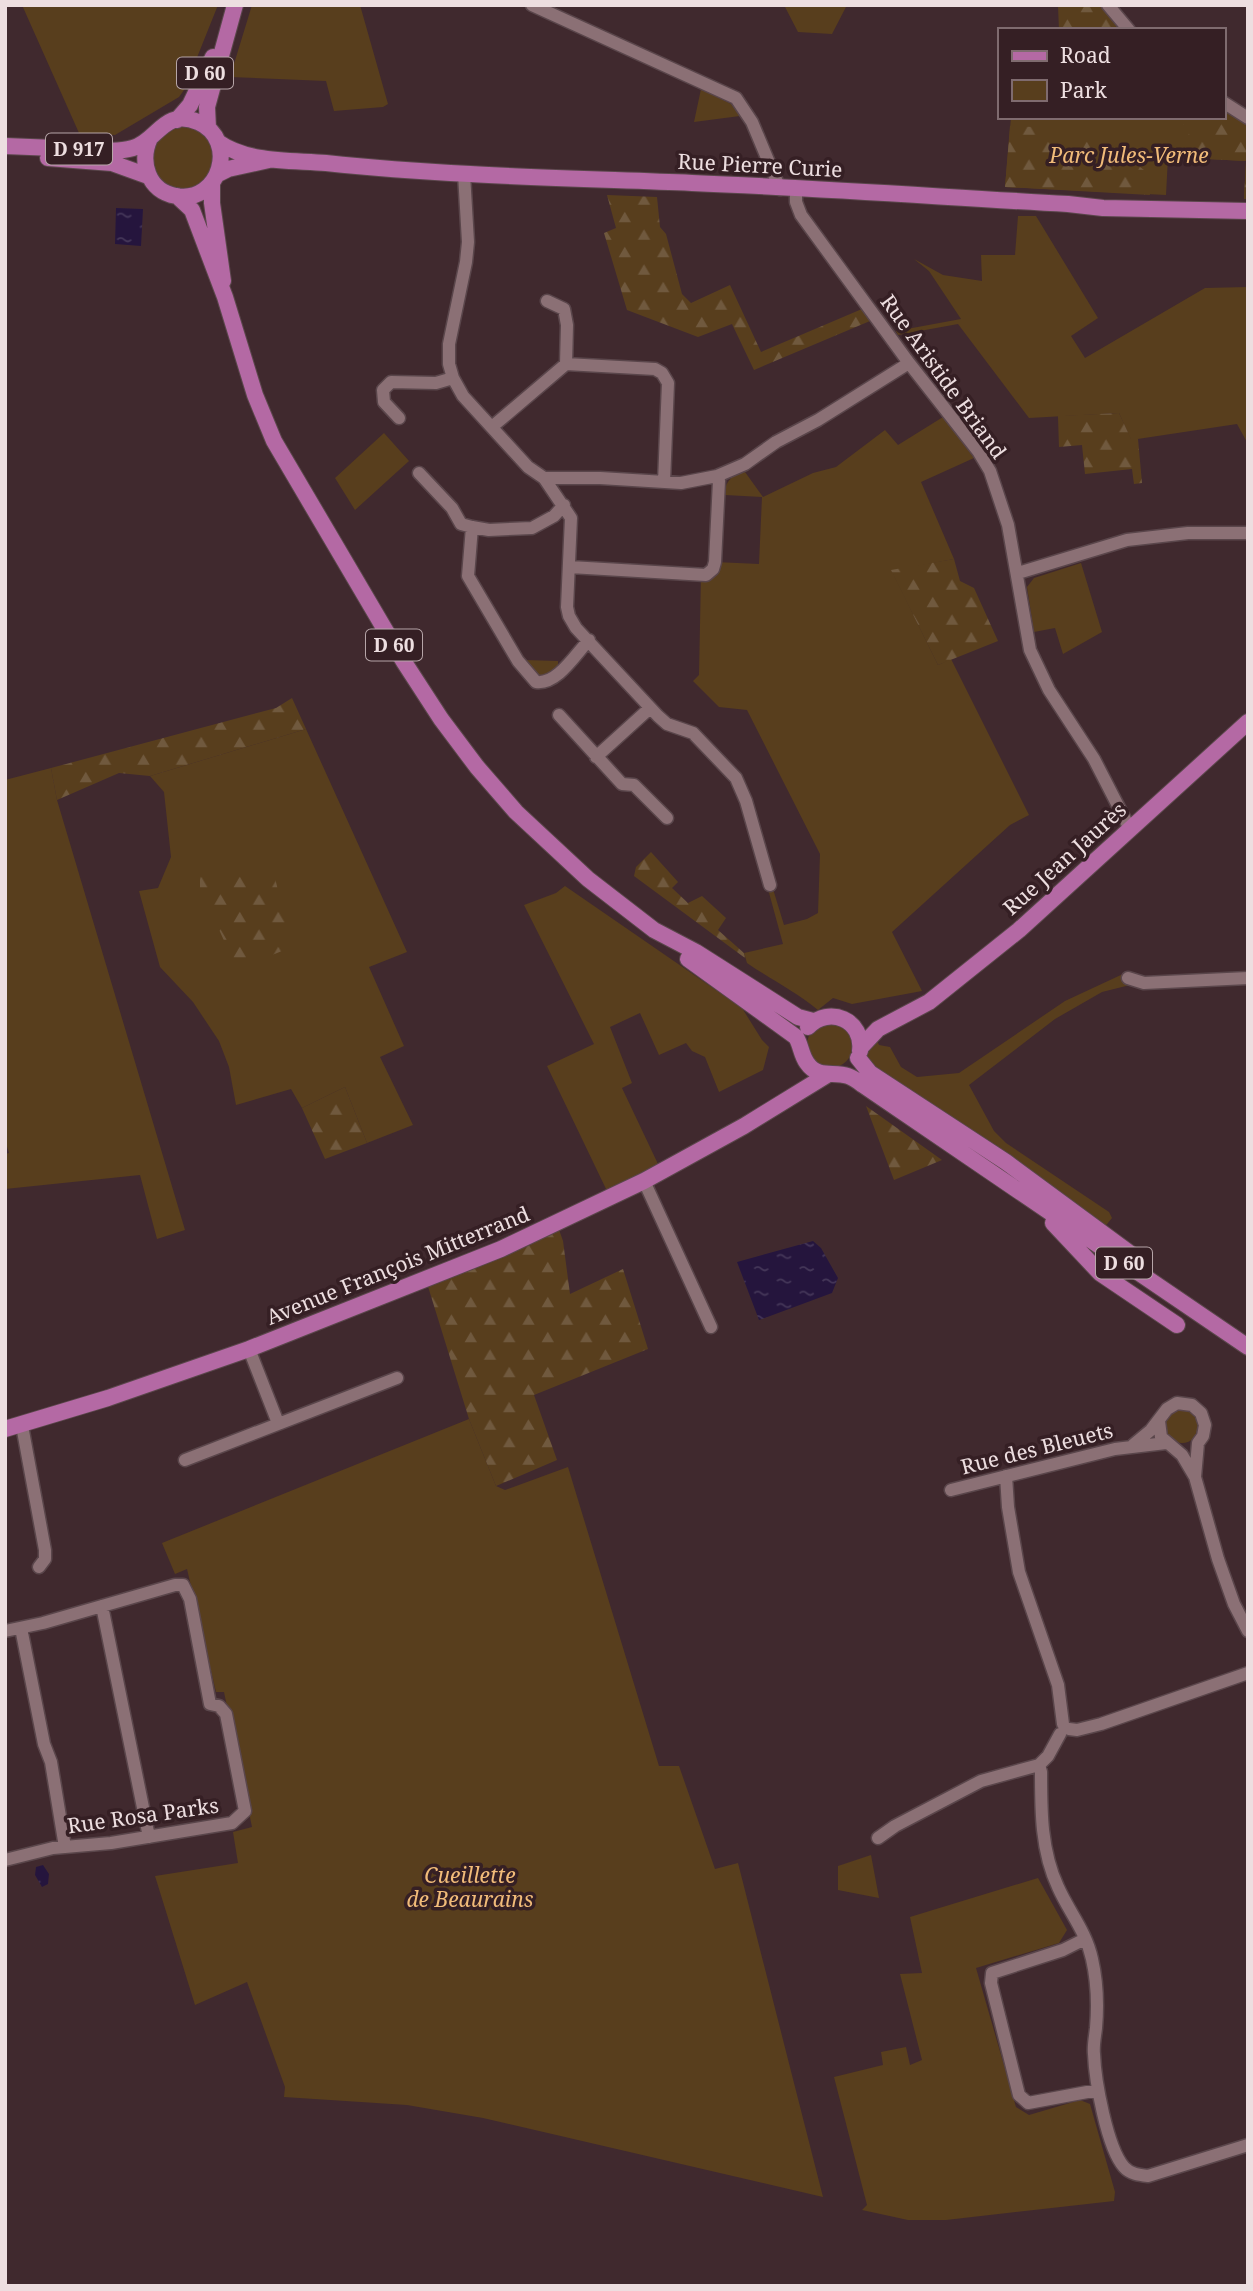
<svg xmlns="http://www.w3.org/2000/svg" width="1253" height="2291" viewBox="0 0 1253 2291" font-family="'Noto Serif',serif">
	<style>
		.green { fill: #583e1d }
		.forest { fill: url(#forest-firs) }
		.water { fill: url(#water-ripples) }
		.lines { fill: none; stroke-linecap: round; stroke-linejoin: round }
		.minor-casing { stroke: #5a464b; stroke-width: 15 }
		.major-casing { stroke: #5a464b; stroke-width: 18 }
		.minor { stroke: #8b7075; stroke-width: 12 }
		.major { stroke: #b469a4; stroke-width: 16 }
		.labels { text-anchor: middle; stroke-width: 7; stroke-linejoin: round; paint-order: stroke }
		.shield { fill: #351f24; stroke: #b6a5a8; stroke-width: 2 }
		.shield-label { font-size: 19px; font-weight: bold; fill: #eddee0 }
		.park-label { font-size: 21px; font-style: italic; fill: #f1bb79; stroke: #351f24 }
		.street-label { font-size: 21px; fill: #eddee0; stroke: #351f24 }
	</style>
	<defs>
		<pattern id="forest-firs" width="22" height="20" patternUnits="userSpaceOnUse" patternTransform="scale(1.75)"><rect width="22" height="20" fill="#583e1d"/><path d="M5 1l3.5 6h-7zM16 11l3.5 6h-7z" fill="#70593e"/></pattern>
		<pattern id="water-ripples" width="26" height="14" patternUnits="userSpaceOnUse" patternTransform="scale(1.75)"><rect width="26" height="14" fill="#25153d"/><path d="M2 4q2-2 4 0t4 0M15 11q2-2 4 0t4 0" fill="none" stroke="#453759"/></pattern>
	</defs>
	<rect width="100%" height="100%" fill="#40292e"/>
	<path class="green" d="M22 5H218L184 90 179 97 115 135 79 133Z
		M252 5H360L388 104 383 107 334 111 326 81 230 77Z
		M784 5H847L832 34 798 32Z
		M701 89 731 104 740 116 694 122Z
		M1223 110 1248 125V199H1244L1246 161 1168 157 1166 195 1005 187 1011 117H1223Z
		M152 158a31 31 0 1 1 62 0a31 31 0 1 1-62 0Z
		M1018 216H1036L1098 318 1071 336 1085 358 1205 288 1248 287V444L1237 424 1131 440 1119 413 1029 418 958 324 898 335 896 331 961 319 929 271 914 259 943 275 982 281 981 255H1015Z
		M943 417 974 458 921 482 954 559 892 571 938 665 951 659 1029 815 1010 825 892 932 922 991 852 1004 833 998 818 1010C796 992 770 979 747 963L744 953 783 944 768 889H773L784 925 807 919 818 913 820 854 747 710 719 707 693 681 699 675 701 574 715 562 759 564 762 497 725 495C724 482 733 473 745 472L763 497 813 473 836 467 885 430 898 445Z
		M384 433 409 461 355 510 335 478Z
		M1081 563 1102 632 1063 654 1055 628 1034 632 1027 587 1034 578Z
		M524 660 558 661V669L550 676H536Z
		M306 729 407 952 369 967 404 1046 380 1057 413 1125 367 1143 345 1087 302 1108 291 1089 236 1105 229 1067 219 1041 193 1002 160 967 139 891 158 888 171 857 164 792 150 776Z
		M51 768 57 800 185 1230 157 1239 140 1175 5 1189V1154L9 1153 5 1140V780Z
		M565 886 742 1008 762 1040 769 1047 763 1070 719 1092 705 1057 692 1051 686 1043 659 1055 640 1013 610 1027 632 1083 622 1088 658 1164 607 1191 547 1066 594 1044 524 905 556 893Z
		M1123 974 1128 978 1130 985 1102 992 1055 1019 969 1085 994 1131 1006 1143 1109 1212 1112 1218 1103 1229 866 1062V1047L875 1035 879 1045 890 1047 901 1067 917 1077 959 1073 1065 1001Z
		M807 1045a23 23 0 1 1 46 0a23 23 0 1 1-46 0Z
		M1165 1426a17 17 0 1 1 34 0a17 17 0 1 1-34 0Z
		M469 1419 496 1486 505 1490 568 1467 659 1766H679L715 1869 738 1863 823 2197 483 2118 407 2105 284 2097 285 2087 247 1982 195 2005 155 1876 238 1863 233 1832 252 1827 224 1692H216L187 1569 175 1574 162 1543Z
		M871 1855 879 1898 838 1890V1866Z
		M1038 1878 1067 1930 1059 1943 976 1968 1016 2107 1029 2115 1080 2100 1090 2104 1115 2192 1114 2201 946 2220H908L862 2210 867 2205 834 2077 883 2065 881 2052 906 2047 910 2065 922 2060 900 1974 922 1973 910 1917Z"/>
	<path class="forest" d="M1058 5H1099L1120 30H1059Z
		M1223 110 1248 125V199H1244L1246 161 1167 157 1168 145 1174 137 1188 136 1191 128 1168 117H1223Z
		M1010 126 1033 127 1048 139C1098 131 1105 140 1144 170L1150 195 1005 187Z
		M607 195 657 197 660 227 666 234 682 294 691 303 730 285 761 352 862 309 870 321 754 370 732 324 698 337 627 310 604 233 616 228Z
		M1119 413 1131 439H1138L1142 483 1134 484 1132 469 1085 474 1082 445 1059 447 1058 416Z
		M954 559 960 581 974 588 998 641 938 665 891 570Z
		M292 698 306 729 150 776 119 773 57 800 51 768 276 708Z
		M651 852 678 882 672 888 688 903 702 896 726 918 718 930 744 953 745 958 634 876 636 867Z
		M200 870 274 874 292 947 237 969 200 888Z
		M345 1087 367 1143 325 1159 302 1108Z
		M866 1106 942 1160 894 1180Z
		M557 1224 563 1241 570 1294 623 1269 648 1349 534 1395 557 1460 496 1486 469 1419 426 1280Z"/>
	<path class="water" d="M116 208 143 209 141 246 115 244Z
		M813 1241 821 1248 838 1278 832 1293 759 1320 737 1262Z
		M43 1865 49 1874 48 1884 42 1887 35 1875 36 1867Z"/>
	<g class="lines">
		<defs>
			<path id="minor" d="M532 5 736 98 752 122 780 189
				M1108 5 1129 30
				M1223 102 1248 118
				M464 174 468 242 466 262 449 344V364L453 378 463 396 528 467 544 478 571 518 567 607 569 616 576 628 658 716 667 724 693 733 736 778 746 801 770 885
				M796 190V202L801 215 909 363 978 451 990 471 1008 525 1030 650 1049 690 1094 759 1130 829
				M547 301 564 309 567 325 566 364
				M399 418 384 402 383 390 391 382 436 383 453 378
				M493 426 566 364 655 369 662 373 668 383 664 482
				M419 473 452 508 461 524 472 527 489 530 532 528 554 516 564 505
				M544 478H600L681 483 717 476 745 464 776 442 818 420 909 363
				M472 527 468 576 518 661 536 682C557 685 575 655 589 640
				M570 567 706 575 713 569 715 562 719 481 717 476
				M1018 573 1127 540 1188 533H1248
				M559 715 622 784 634 785 667 818
				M596 757 650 708
				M1128 978 1144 983 1248 978
				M644 1181 711 1327
				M249 1349 278 1423
				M1159 1421 1161 1437 1182 1455 1195 1477 1218 1559 1234 1604 1248 1631
				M20 1425 23 1431 45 1550V1559L39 1567
				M1133 1445 1151 1430 1167 1409 1177 1403 1192 1405 1201 1413 1205 1425 1203 1436 1198 1443 1195 1477
				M185 1460 397 1378
				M1006 1476 1008 1507 1019 1572 1058 1685 1063 1724
				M951 1490 1115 1449 1166 1443
				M102 1606 149 1837
				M21 1628 44 1744 51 1762 65 1847
				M5 1631 43 1623 175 1585H183L190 1599 210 1704 219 1706 226 1714 245 1811 232 1823 111 1843 53 1848 5 1860
				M1069 1729 1077 1730 1101 1724 1248 1673
				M1039 1765 1041 1772C1041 1811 1041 1851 1058 1887 1069 1912 1086 1931 1092 1959 1097 1981 1098 2005 1096 2028 1095 2037 1093 2046 1094 2054 1095 2080 1107 2148 1124 2167 1130 2174 1139 2175 1148 2176L1248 2145
				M878 1838 895 1826 981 1781 1039 1765 1048 1756 1060 1734
				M1085 1939 1063 1950 992 1973 991 1983 1019 2095 1028 2103 1098 2090"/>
			<path id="major" d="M177 120 190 105 213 57
				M208 128 207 107 235 5
				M218 142C248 163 291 160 326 163 448 176 569 178 692 183 817 188 942 197 1068 204L1103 208 1248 211
				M5 146C30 147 55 148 80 149 97 150 116 153 133 148 158 141 163 108 198 122 239 140 220 204 176 196 148 191 139 162 150 138
				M48 158 112 163 148 176
				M218 174 228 169 269 160
				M212 184V203L223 281
				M177 196 192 210 225 297 255 395 274 441 404 662 441 719 477 767 516 812 588 879 654 930 696 952 798 1017 813 1021
				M688 959 796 1037C801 1045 801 1055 807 1063 818 1079 833 1071 848 1076 854 1078 859 1082 863 1085L1248 1347
				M808 1027C829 1005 864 1020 860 1051
				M861 1047 878 1029 929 1002 1019 930 1248 722
				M858 1058 870 1073 1006 1162 1143 1263
				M1053 1223 1100 1273 1177 1325
				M5 1429 108 1398 249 1349 501 1249 644 1181 744 1126 827 1075"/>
		</defs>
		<use href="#minor" class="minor-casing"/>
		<use href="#major" class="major-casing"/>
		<use href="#minor" class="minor"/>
		<use href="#major" class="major"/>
	</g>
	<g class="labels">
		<g class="shield">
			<rect x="177" y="57.5" width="56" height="31" rx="5"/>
			<rect x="46" y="133.5" width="66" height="31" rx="5"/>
			<rect x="366" y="629.5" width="56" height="31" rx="5"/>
			<rect x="1096" y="1247.5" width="56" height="31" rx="5"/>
		</g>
		<g class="shield-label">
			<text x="205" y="80">D 60</text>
			<text x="79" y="156">D 917</text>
			<text x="394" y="652">D 60</text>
			<text x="1124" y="1270">D 60</text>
		</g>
		<g class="park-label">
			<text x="1129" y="163">Parc Jules-Verne</text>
			<text x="470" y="1883">Cueillette<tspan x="470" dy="24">de Beaurains</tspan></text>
		</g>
		<g class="street-label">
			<text transform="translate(760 166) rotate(3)" y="7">Rue Pierre Curie</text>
			<text transform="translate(943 377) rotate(54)" y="7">Rue Aristide Briand</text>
			<text transform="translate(1065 859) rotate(-42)" y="7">Rue Jean Jaurès</text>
			<text transform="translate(398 1266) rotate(-22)" y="7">Avenue François Mitterrand</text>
			<text transform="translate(1037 1449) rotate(-14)" y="7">Rue des Bleuets</text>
			<text transform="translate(143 1816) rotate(-8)" y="7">Rue Rosa Parks</text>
		</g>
	</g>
	<rect width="1253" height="2291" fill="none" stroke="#eddee0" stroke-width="14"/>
	<rect x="998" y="28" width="228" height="91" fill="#351f24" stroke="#7f6b6f" stroke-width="2"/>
	<rect x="1012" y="51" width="35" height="10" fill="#b469a4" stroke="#7f6b6f" stroke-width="2"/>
	<text x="1060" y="63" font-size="21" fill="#eddee0">Road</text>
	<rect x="1012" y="80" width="35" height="21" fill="#583e1d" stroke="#7f6b6f" stroke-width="2"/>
	<text x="1060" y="98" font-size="21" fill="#eddee0">Park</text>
</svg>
